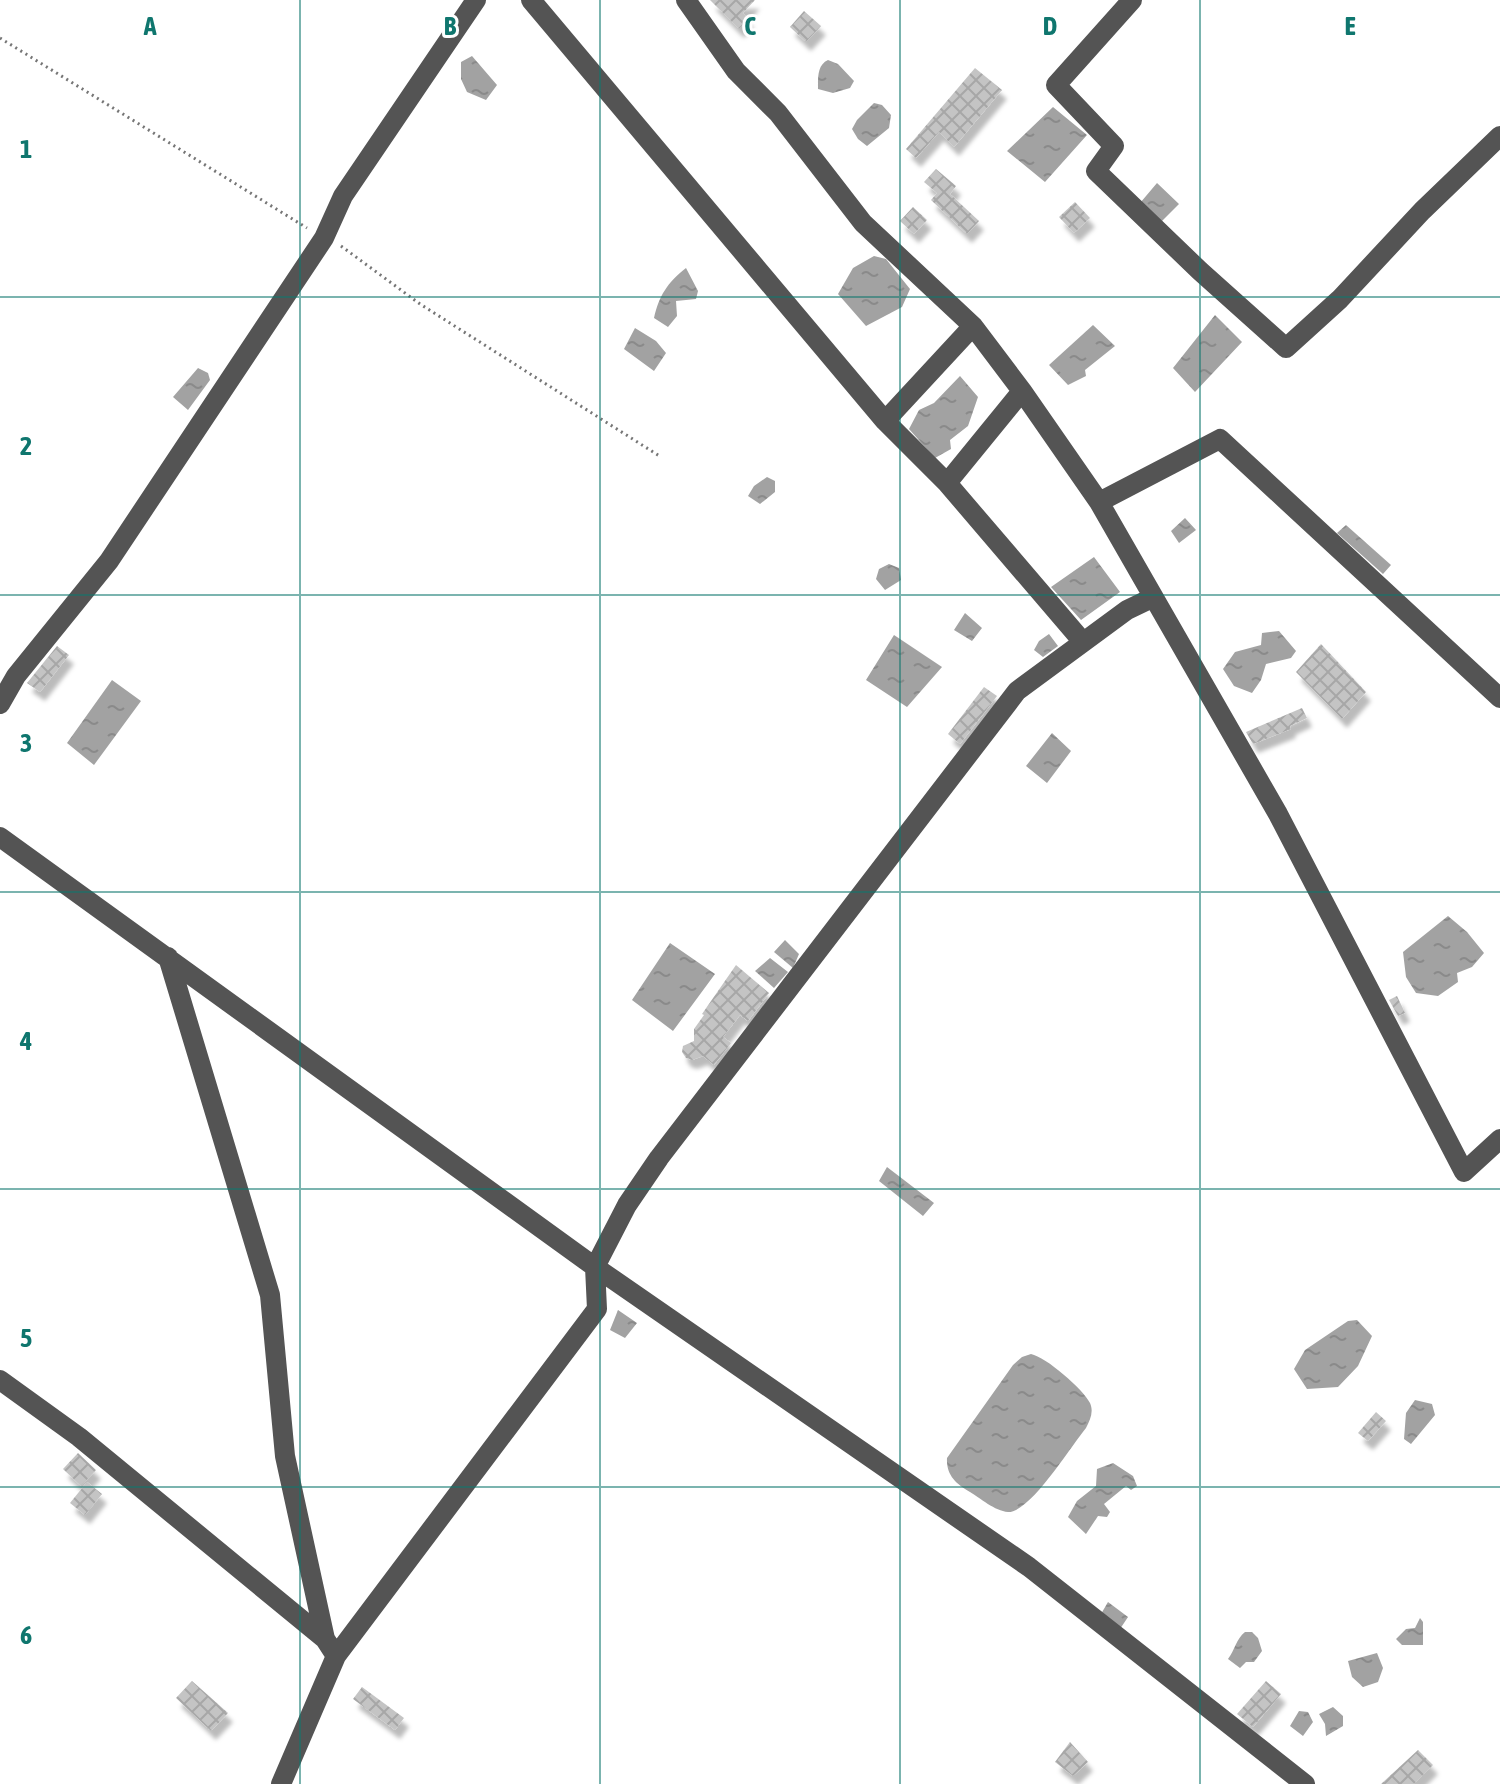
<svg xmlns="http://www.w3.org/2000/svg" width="1500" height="1784" viewBox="0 0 1500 1784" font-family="'Asap Condensed',sans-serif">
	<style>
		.water { fill: url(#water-ripples) }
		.building { fill: url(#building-cross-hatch); filter: url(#shadow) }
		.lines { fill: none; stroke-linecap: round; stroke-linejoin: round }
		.path { stroke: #767676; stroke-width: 3; stroke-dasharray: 2 4; stroke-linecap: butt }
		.minor { stroke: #545454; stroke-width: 20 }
		.grid { fill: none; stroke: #0f766e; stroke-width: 2; stroke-opacity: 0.55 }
		.grid-label { font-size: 26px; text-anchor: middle; font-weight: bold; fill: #0f766e; stroke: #fff; stroke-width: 6; stroke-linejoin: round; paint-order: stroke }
	</style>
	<defs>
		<pattern id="water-ripples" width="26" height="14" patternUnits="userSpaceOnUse" patternTransform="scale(2)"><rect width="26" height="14" fill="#a2a2a2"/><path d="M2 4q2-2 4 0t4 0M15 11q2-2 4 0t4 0" fill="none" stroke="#8a8a8a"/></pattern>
		<pattern id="building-cross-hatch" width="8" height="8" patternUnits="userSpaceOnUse" patternTransform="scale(2)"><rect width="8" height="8" fill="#c4c4c4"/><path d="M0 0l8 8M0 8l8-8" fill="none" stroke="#a7a7a7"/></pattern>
		<filter id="shadow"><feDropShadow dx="5" dy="9" stdDeviation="2" flood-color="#0004"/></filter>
	</defs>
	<rect width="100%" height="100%" fill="#fff"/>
	<path class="water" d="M472 56 497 85 486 100 467 92 461 79V62Z
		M828 60 838 64 854 81 850 88 833 93 818 89C818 78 817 65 828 60Z
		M874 103 882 105 891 115 889 128 867 146 858 139 852 129 857 120Z
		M1053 107 1087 135 1045 182 1007 151Z
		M1157 183 1179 204 1155 228 1135 209Z
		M874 256 886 259 910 289 902 307 866 326 838 294 853 268Z
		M686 268 698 291 696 299 676 301 677 316 668 327 654 318C659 296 667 283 686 268Z
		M1215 315 1242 342 1195 392 1173 368Z
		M1093 325 1115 346 1085 370 1086 376 1068 385 1049 365Z
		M635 328 656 341 666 353 654 371 624 349Z
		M198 368 208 373 210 380 188 410 173 397Z
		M960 376 978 397 968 426 950 440 951 449 935 458 909 429 919 410 934 403Z
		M767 477 775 481V492L760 504 748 496 754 486Z
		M1185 518 1196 530 1179 543 1171 531Z
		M1346 525 1391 565 1383 574 1337 533Z
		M1094 557 1120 592 1081 620 1051 587Z
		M889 564 899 568 901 580 885 590 876 579 879 569Z
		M965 613 982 628 972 641 954 630Z
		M1279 631 1296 651 1291 658 1266 664 1261 680 1252 693 1234 686 1223 669 1235 652 1261 645 1262 633Z
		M1049 634 1058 646 1043 657 1034 650 1039 641Z
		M894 635 942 667 907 707 866 680Z
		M112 680 141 701 94 765 67 743Z
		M1052 733 1071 751 1047 783 1026 766Z
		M1448 916 1467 932 1484 953 1472 967 1457 973 1458 982 1438 996 1416 993 1406 977 1403 952Z
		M785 940 799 954 793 968 774 952Z
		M670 943 715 974 673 1031 632 1000Z
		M770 958 788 972 774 988 755 971Z
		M887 1167 934 1203 923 1216 879 1181Z
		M618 1310 637 1323 625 1338 610 1330Z
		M1357 1320 1372 1336 1358 1366 1338 1387 1307 1389 1294 1369 1305 1350 1348 1321Z
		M1031 1354C1046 1357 1083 1389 1090 1403 1094 1412 1090 1420 1086 1428 1071 1446 1030 1513 1008 1512 995 1511 980 1498 970 1492 956 1484 946 1475 947 1458L1013 1365 1022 1357Z
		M1415 1400 1432 1404 1435 1415 1411 1444 1404 1439 1406 1413Z
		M1113 1463 1133 1476 1137 1486 1131 1490 1126 1486 1104 1504 1110 1512 1107 1517 1098 1516 1086 1534 1068 1517 1077 1501 1096 1486 1097 1469Z
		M1108 1602 1128 1617 1120 1629 1101 1614Z
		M1420 1618 1423 1622V1645H1402L1396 1639 1406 1629 1415 1628Z
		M1245 1632H1252L1258 1638 1262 1651 1254 1662H1246L1240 1668 1228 1659C1235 1650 1236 1639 1245 1632Z
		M1377 1653 1383 1668 1378 1682 1363 1687 1352 1677 1348 1661Z
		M1333 1707 1343 1716V1726L1326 1736 1325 1724 1319 1714Z
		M1299 1711 1308 1712 1313 1722 1303 1736 1290 1726Z"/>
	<path class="building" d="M710 0H755L743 13 749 19 739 29Z
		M804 11 821 26 806 42 790 27Z
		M975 68 1002 90 954 147 939 132 916 158 906 149Z
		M936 169 956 186 950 194 979 221 967 234 931 200 937 193 924 182Z
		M1075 202 1090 218 1074 233 1059 217Z
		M913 207 927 220 914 234 900 221Z
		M1321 644 1366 692 1342 719 1296 672Z
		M57 646 69 655 40 692 27 683Z
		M984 687 997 696 960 744 948 734Z
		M1302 708 1307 718 1290 726 1291 729 1253 744 1246 732Z
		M736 965 769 993 748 1021 740 1015 723 1037 731 1043 714 1065 703 1056 692 1060 686 1058 682 1052 683 1046 694 1041V1029L704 1015 702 1014Z
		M1397 996 1405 1013 1398 1016 1389 1000Z
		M1376 1412 1386 1421 1368 1441 1358 1433Z
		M78 1453 96 1470 81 1486 63 1469Z
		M87 1482 102 1494 85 1515 70 1503Z
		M192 1681 228 1713 211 1731 176 1698Z
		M1266 1681 1281 1694 1253 1727 1237 1714Z
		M362 1687 404 1718 395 1730 353 1699Z
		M1070 1742 1088 1762 1073 1776 1055 1762Z
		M1418 1750 1433 1765 1414 1784H1381Z"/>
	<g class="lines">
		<path class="path" d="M0 38 307 228
			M341 246 420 304 661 457"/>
		<path class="minor" d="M531 0 885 421 947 483 1083 642
			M686 0 736 71 778 113 863 223 973 326 1022 391 1099 502 1278 814 1464 1172 1500 1139
			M1132 0 1056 85 1114 146 1096 171 1200 271 1286 348 1340 299 1422 211 1500 136
			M885 421 973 326
			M947 483 1022 391
			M1099 502 1220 439 1500 698
			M0 704 16 676 109 561 324 238 343 196 476 0
			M0 837 595 1267 1029 1567 1305 1784
			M168 957 270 1295 285 1456 325 1639 336 1656
			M0 1380 79 1437 325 1639
			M281 1784 336 1656 597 1309 595 1267 627 1205 659 1158 1017 691 1127 610 1152 598"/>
	</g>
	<path class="grid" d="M300 0V1784M600 0V1784M900 0V1784M1200 0V1784M0 297H1500M0 595H1500M0 892H1500M0 1189H1500M0 1487H1500"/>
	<g class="grid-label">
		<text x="150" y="35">A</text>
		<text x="450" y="35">B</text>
		<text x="750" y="35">C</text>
		<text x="1050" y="35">D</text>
		<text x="1350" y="35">E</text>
		<text x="26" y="158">1</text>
		<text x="26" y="455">2</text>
		<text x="26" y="752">3</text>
		<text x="26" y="1050">4</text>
		<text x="26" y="1347">5</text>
		<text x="26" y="1644">6</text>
	</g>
</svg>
